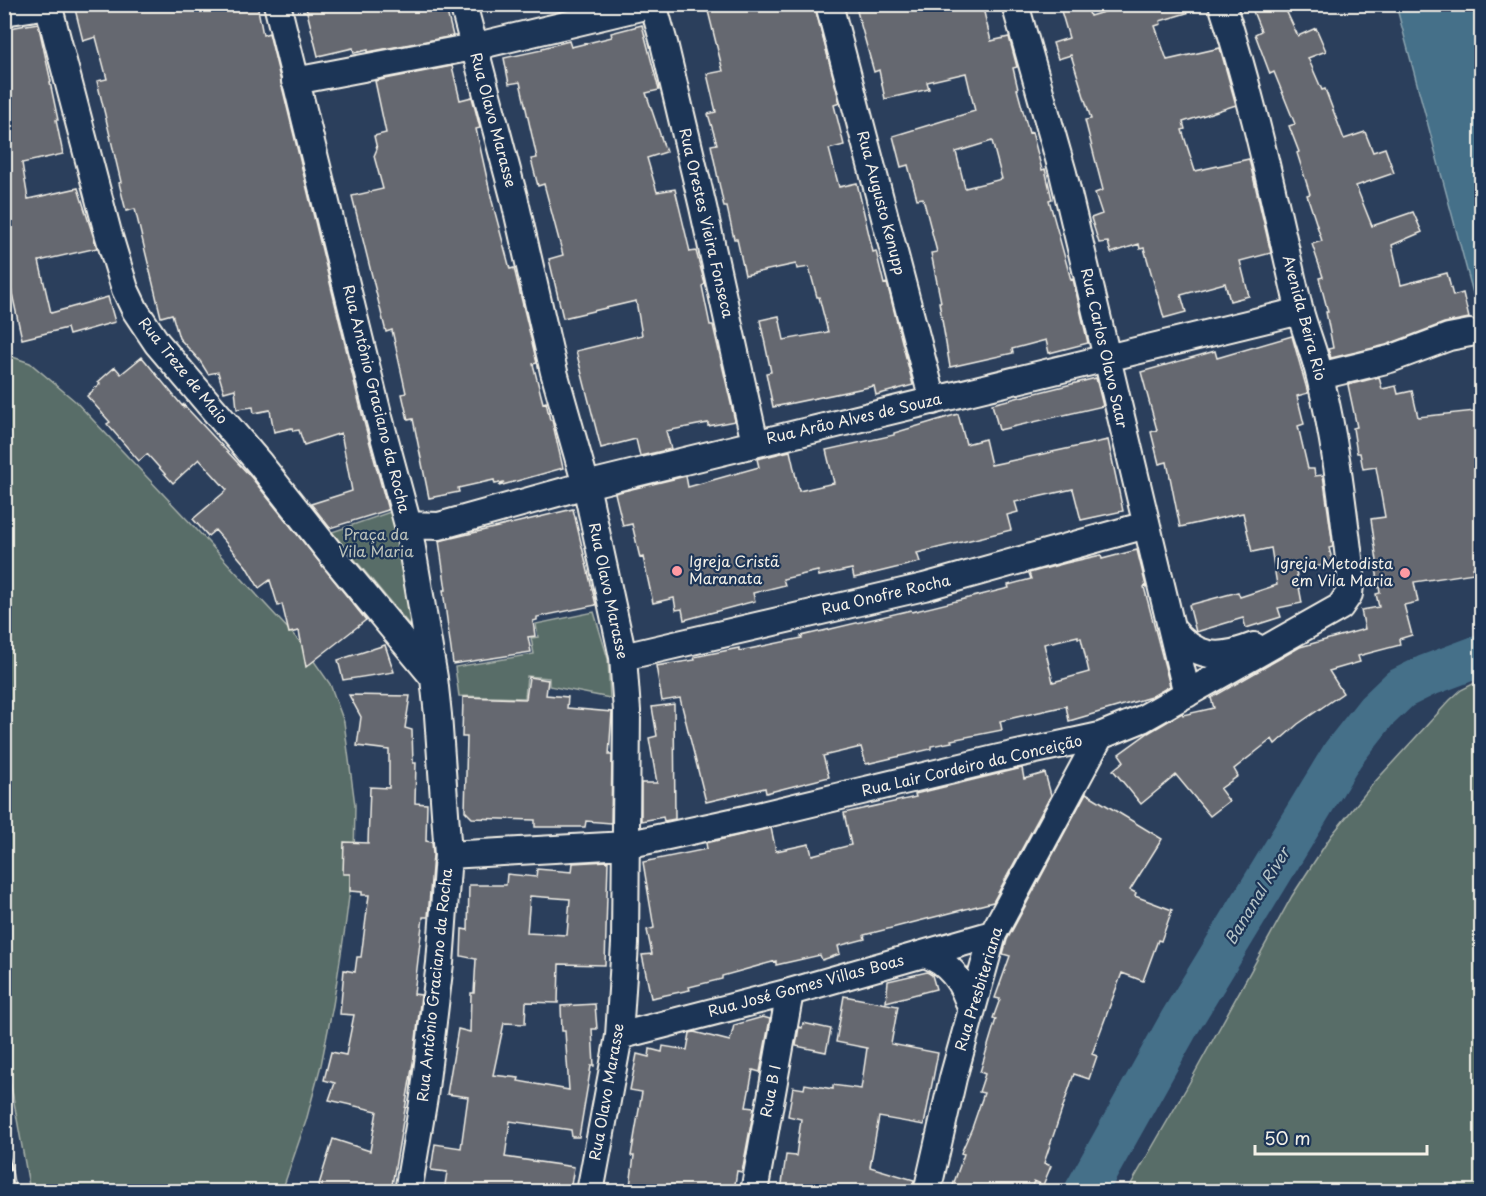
<svg xmlns="http://www.w3.org/2000/svg" width="1486" height="1196" viewBox="0 0 1486 1196" font-family="'Playpen Sans',sans-serif">
	<style>
		.green { fill: #586d68; stroke: #a6afa8; stroke-width: 1.5 }
		.water { fill: #446f89; stroke: #8aa3af; stroke-width: 1.5 }
		.lines { fill: none; stroke-linecap: round; stroke-linejoin: round }
		.river { stroke: #446f89; stroke-width: 42 }
		.building { fill: #65676f; stroke: #f4f1e8; stroke-width: 1.5; fill-rule: evenodd }
		.minor-casing { stroke: #f4f1e8; stroke-width: 30 }
		.minor { stroke: #1d3557; stroke-width: 26 }
		.rail-casing { stroke: #f4f1e8; stroke-width: 7 }
		.rail { stroke: #1d3557; stroke-width: 4.5; stroke-dasharray: 14; stroke-linecap: butt }
		.poi-dot { fill: #ff9aa2; stroke: #1d3557; stroke-width: 2 }
		.labels { text-anchor: middle; stroke-width: 4.5; stroke-linejoin: round; paint-order: stroke }
		.street-label { font-size: 15px; fill: #f4f1e8; stroke: #1d3557 }
		.park-label { font-size: 15px; fill: #bdc3bb; stroke: #1d3557 }
		.poi-label { font-size: 15px; fill: #f4f1e8; stroke: #1d3557; text-anchor: start }
		.water-label { font-size: 16px; font-style: italic; fill: #b6c4c7; stroke: #1d3557 }
	</style>
	<rect width="100%" height="100%" fill="#2b3f5c"/>
	<filter id="ink" filterUnits="userSpaceOnUse"><feTurbulence type="fractalNoise" baseFrequency=".0167" numOctaves="2"/><feDisplacementMap in="SourceGraphic" scale="12" xChannelSelector="R" yChannelSelector="G"/><feConvolveMatrix kernelMatrix="1 2 1 2 8 2 1 2 1" color-interpolation-filters="sRGB"/></filter>
	<g filter="url(#ink)">
		<path class="green" d="M4 354 30 363 75 401 197 530 302 644 330 684 344 722 355 805 354 858 345 928 333 1005 321 1065 306 1121 282 1191H30L4 1047Z
			M396 510 417 634 332 532Z
			M594 612 608 659 610 698 549 686V678L527 676 525 698 459 696 455 667 534 654 531 638 538 637 536 624Z
			M1481 680V1191H1127L1187 1087 1292 896 1331 836 1372 785 1450 700 1461 690Z"/>
		<path class="water" d="M1396 5H1481V323Z"/>
		<g class="lines">
			<path class="river" d="M1085 1192 1180 1022 1343 754 1376 712 1400 689 1426 676 1482 655"/>
		</g>
		<path class="building" d="M95 4H257L263 35 269 33 363 418 388 510 330 528 311 504 352 491 341 433 304 445 299 430 293 431 292 428 274 432 270 410 254 413 253 407 237 409 235 389 224 392 218 372 208 374 200 361 179 338 172 314 161 317 135 209 126 211 119 183 121 182 97 81 107 79 96 37 83 41 75 9Z
			M305 4H445L453 36 368 52V50L354 53 353 48 318 56Z
			M729 4H814L840 103 834 105 844 145 829 149 839 187 857 183 873 252 876 251 884 284 887 283 913 385 876 395 874 386 773 407 766 373 771 372 760 320 779 316 784 340 828 332 819 297H817L809 267 797 269 796 264 745 275 737 239H734L727 207H724L711 145 717 144 708 114 716 112 707 74 723 71 708 11Z
			M855 4H982L991 41 1009 37 1017 67 1013 68 1018 89H1017L1029 133 1032 132 1042 170 1045 169 1052 199 1049 200 1071 280 1073 279 1088 343 1049 353 1046 340 1012 349 1013 353 950 367 939 302H941L931 253 937 252 923 198 917 199 908 165 901 167 893 136 975 111 966 73 927 82 929 89 885 99 879 70 874 72ZM992 141 1002 179 965 188 956 152Z
			M1059 4H1087L1090 16 1130 4H1199L1200 9 1160 21 1161 24 1155 26 1167 60 1220 48 1236 105 1183 122 1185 129 1182 130 1195 171 1249 159 1271 253 1240 261 1249 296 1230 301 1225 283 1181 295 1186 312 1164 318 1144 248 1140 249 1139 244 1111 253 1108 242 1099 243 1091 218 1102 214 1095 193 1103 190 1085 120 1091 119 1071 55 1058 59 1053 43 1069 38Z
			M1250 4H1283L1298 36 1316 28 1326 51 1308 58 1322 90 1325 89 1344 139 1365 132 1373 152 1385 148 1394 173 1356 186 1372 226 1413 212 1422 232 1392 245 1401 285 1447 273 1453 296 1463 293 1469 318 1444 323 1386 345 1331 358 1328 349 1333 348 1326 312H1328L1319 278 1323 277 1312 244 1322 241 1307 195 1310 194 1297 153 1299 152 1289 126 1295 124 1274 72 1270 74 1255 34 1261 31Z
			M38 23 51 82H50L58 120H56L63 154 22 163 28 199 78 188 97 248 39 261 51 313 108 297 115 322 69 335 67 328 22 339 4 257V29Z
			M642 25 659 90 646 93 666 152 647 158 657 192 675 189 690 252 696 251 705 284 702 286 710 325H713L735 421 708 426V423L666 431 671 449 640 456 636 439 601 448 576 351 642 335 636 301 563 318 549 259 563 255 544 184 538 186 531 159 537 158 520 82 509 84 504 58 542 50V48L569 41 571 47 612 37 611 33Z
			M452 66 460 100 472 97 480 128 476 129 492 201 510 269 514 268 537 363 533 364 543 403 546 402 550 420H552L563 468 499 486 504 482 495 484 494 480 458 488 459 492 429 498 413 419 408 420 402 394 406 393 392 330 386 332 352 196 383 189 374 156 377 149 374 136 386 133 375 81Z
			M1292 336 1308 393 1297 396 1304 424 1298 426 1308 469H1314L1315 476 1323 475 1333 547 1329 548 1333 563 1296 571 1302 603 1278 608 1281 617 1246 628 1243 618 1196 632 1189 605 1238 592 1240 597 1277 585 1271 548 1252 552 1243 513 1180 527 1167 462 1159 464 1151 432 1157 430 1141 372 1215 351 1217 358Z
			M142 357 184 408 183 404 251 477 366 620 306 667 299 631 289 633 282 604 278 606 270 580 259 588 246 566 215 530 208 536 193 519 227 490 199 459 173 483 147 454 139 461 107 424 110 422 87 396 100 384 98 382 115 367 121 374Z
			M1379 377 1382 389 1396 386 1398 394 1412 391 1418 417 1475 411V414L1482 413V567L1473 568 1474 573 1414 582 1418 602 1404 605 1412 635 1399 639 1400 645 1358 656 1360 662 1329 671 1343 693 1298 724 1275 744 1272 739 1234 769 1238 776 1220 789 1229 801 1210 816 1176 775 1141 804 1113 770 1124 761 1119 754 1148 733 1182 713 1183 715 1214 708 1211 698 1300 647 1365 629 1361 610 1379 607 1376 594 1380 593 1376 568H1378L1371 519 1385 517 1376 467 1363 469 1360 453H1357L1353 428 1357 427 1348 385Z
			M1096 378 1103 406 999 430 992 404Z
			M958 414 966 444 985 439 991 465 1108 440 1123 511 1081 520 1073 489 1015 502 1018 512 1007 515 1011 530 917 553 920 562 854 578 852 569 819 576 818 571 783 579 785 585 753 593 755 601 684 620 682 609 676 610 674 598 653 603 643 557 640 558 632 524 623 526 615 493 686 476 688 487 759 467 757 459 790 451 799 491 834 483 826 450 894 435V433Z
			M573 509 596 605 537 617V620L533 621 535 636 528 637 531 652 453 664 443 590H446L439 541Z
			M1137 550 1146 586 1144 587 1170 686 1151 697 1069 721 1066 706 1017 717 1000 721 1002 730 951 740 952 742 931 746V749L866 764 861 747 823 756 829 777 766 793 765 788 706 802 680 698 662 701 656 666 695 660 694 657 739 648V651L802 638 801 636 911 610 912 612 1009 588 1008 585 1031 579 1029 573 1066 563 1101 555 1102 559ZM1078 636V638H1081L1089 672 1053 682 1044 644Z
			M385 645 394 672 343 680 338 660Z
			M529 677 548 680 546 695 568 697 567 708 612 712 609 755H612L611 823 586 821 585 827H535V820L472 818 465 811 467 737H462L463 697 526 699Z
			M349 695 410 696 405 728 412 730 413 763H416L415 803 427 804 426 841 432 842 433 855 428 917H423L414 994 421 995 414 1057 391 1191H317L333 1139 370 1151 377 1111 329 1100 335 1083 324 1080 331 1052 346 1055 354 1015 340 1014 344 970 355 972 357 957H361L369 895H362V892L350 891V874H343L344 842 368 843 370 787 389 788V750L357 746 361 717Z
			M674 704 675 819 664 821 663 817 641 821V783H657L649 738 657 736 652 707Z
			M1022 768 1024 779 1045 773 1051 795 993 902 864 935 865 939 838 946 840 954 822 960 820 955 776 965V961L722 976V979L689 987 690 990 651 998 642 955 652 954 647 930 654 928 643 862 707 849 706 843 771 828 776 851 809 844 812 855 851 845 844 813 916 797 915 794Z
			M1086 793 1162 839 1130 890 1136 893 1135 896 1172 910 1161 941 1158 940 1143 981 1122 973 1092 1054 1097 1056 1089 1079 1074 1074 1044 1163 1051 1166 1043 1185 1034 1181 1030 1191H951L964 1154 961 1153 972 1128 984 1093 979 1092 985 1074 980 1072 996 1019 993 1018 1000 999 995 998 1010 956 1003 954 1007 940Z
			M608 861 605 965 559 964 558 1003 526 1002 525 1024 504 1023 493 1075 519 1078 518 1081 569 1090 565 1031H562L561 1006 595 1004 597 1029H592L594 1066H591L579 1137H572L571 1130 510 1121 505 1157 574 1167 570 1191H444L447 1172 431 1170 435 1144 461 1148 468 1097 447 1094 458 1029 470 1032 471 993H474L476 959 461 956 462 929 468 930 469 885H506L507 874 536 877 537 869 572 872 573 863ZM530 896 570 899 567 935 527 933Z
			M927 972 932 975 936 989 886 1002 888 981Z
			M844 996 898 1006 891 1044 938 1053 924 1125 879 1117 870 1167 914 1180 912 1191H781L786 1155 796 1156 801 1119 788 1116 793 1087 804 1089 805 1084 833 1089V1085L861 1089 867 1048 836 1042Z
			M763 1017 770 1019 760 1072 753 1070 746 1107 754 1108 742 1172 737 1171 734 1191H657L658 1190 630 1186 634 1156H631L642 1092 630 1090 637 1054 649 1057 650 1049 662 1052 663 1046 687 1050 690 1033 694 1032 730 1041 734 1025Z
			M803 1023 831 1029 826 1052 796 1046 799 1027 802 1028Z"/>
		<g class="lines">
			<defs>
				<path id="minor" d="M48 4 108 233 125 289 135 310 157 343 260 464 335 559 434 678
					M277 4 378 414 408 525 434 678 438 715 448 855 440 963 424 1097 408 1192
					M463 4 514 197 554 372 586 485 623 657 627 711 625 944 619 1036 590 1192
					M653 4 664 43 703 207 755 443
					M829 4 933 401
					M1015 4 1063 173 1187 694
					M4 12 49 5
					M295 81 473 47 653 4
					M1320 376 1390 359 1449 337 1470 333
					M408 525 439 526 586 485 1300 311
					M1172 629C1196 659 1219 660 1254 646
					M623 657 924 587 1146 525
					M448 855 626 845 741 820 999 758 1100 736 1142 719 1340 607 1349 594 1351 575C1343 509 1336 442 1320 377 1315 354 1305 331 1299 308 1275 206 1255 104 1222 4
					M924 954C950 962 964 984 971 1009
					M619 1036 790 992 993 934
					M754 1192 790 992
					M927 1192 953 1078 993 934 1100 736"/>
			</defs>
			<use href="#minor" class="minor-casing"/>
			<use href="#minor" class="minor"/>
			<defs>
				<path id="rail" d="M4 1144 13 1192"/>
			</defs>
			<use href="#rail" class="rail-casing"/>
			<use href="#rail" class="rail"/>
		</g>
	</g>
	<g class="poi-dot">
		<circle cx="677" cy="571" r="6"/>
		<circle cx="1405" cy="573" r="6"/>
	</g>
	<g class="labels">
		<g class="street-label">
			<text transform="translate(493 120) rotate(75)" y="5">Rua Olavo Marasse</text>
			<text transform="translate(881 203) rotate(75)" y="5">Rua Augusto Kenupp</text>
			<text transform="translate(706 223) rotate(77)" y="5">Rua Orestes Vieira Fonseca</text>
			<text transform="translate(1304 318) rotate(75)" y="5">Avenida Beira Rio</text>
			<text transform="translate(1104 348) rotate(77)" y="5">Rua Carlos Olavo Saar</text>
			<text transform="translate(183 371) rotate(51)" y="5">Rua Treze de Maio</text>
			<text transform="translate(376 399) rotate(76)" y="5">Rua Antônio Graciano da Rocha</text>
			<text transform="translate(854 419) rotate(-13)" y="5">Rua Arão Alves de Souza</text>
			<text transform="translate(608 591) rotate(78)" y="5">Rua Olavo Marasse</text>
			<text transform="translate(886 595) rotate(-13)" y="5">Rua Onofre Rocha</text>
			<text transform="translate(972 766) rotate(-13)" y="5">Rua Lair Cordeiro da Conceição</text>
			<text transform="translate(435 985) rotate(-84)" y="5">Rua Antônio Graciano da Rocha</text>
			<text transform="translate(806 986) rotate(-15)" y="5">Rua José Gomes Villas Boas</text>
			<text transform="translate(979 989) rotate(-73)" y="5">Rua Presbiteriana</text>
			<text transform="translate(771 1091) rotate(-79)" y="5">Rua B I</text>
			<text transform="translate(607 1092) rotate(-80)" y="5">Rua Olavo Marasse</text>
		</g>
		<g class="park-label">
			<text x="376" y="540">Praça da<tspan x="376" dy="17">Vila Maria</tspan></text>
		</g>
		<g class="poi-label">
			<text x="689" y="567">Igreja Cristã<tspan x="689" dy="17">Maranata</tspan></text>
			<text x="1393" y="569" text-anchor="end">Igreja Metodista<tspan x="1393" dy="17">em Vila Maria</tspan></text>
		</g>
		<g class="water-label">
			<text transform="translate(1257 896) rotate(-59)" y="6">Bananal River</text>
		</g>
	</g>
	<rect width="1486" height="1196" fill="none" stroke="#1d3557" stroke-width="24"/>
	<rect x="12" y="12" width="1462" height="1172" fill="none" stroke="#f4f1e8" stroke-width="2" filter="url(#ink)"/>
	<path d="M1255 1145v9h172v-9" fill="none" stroke="#f4f1e8" stroke-width="3"/>
	<text x="1264" y="1145" font-size="18" fill="#f4f1e8" stroke="#1d3557" stroke-width="4.5" paint-order="stroke">50 m</text>
</svg>
